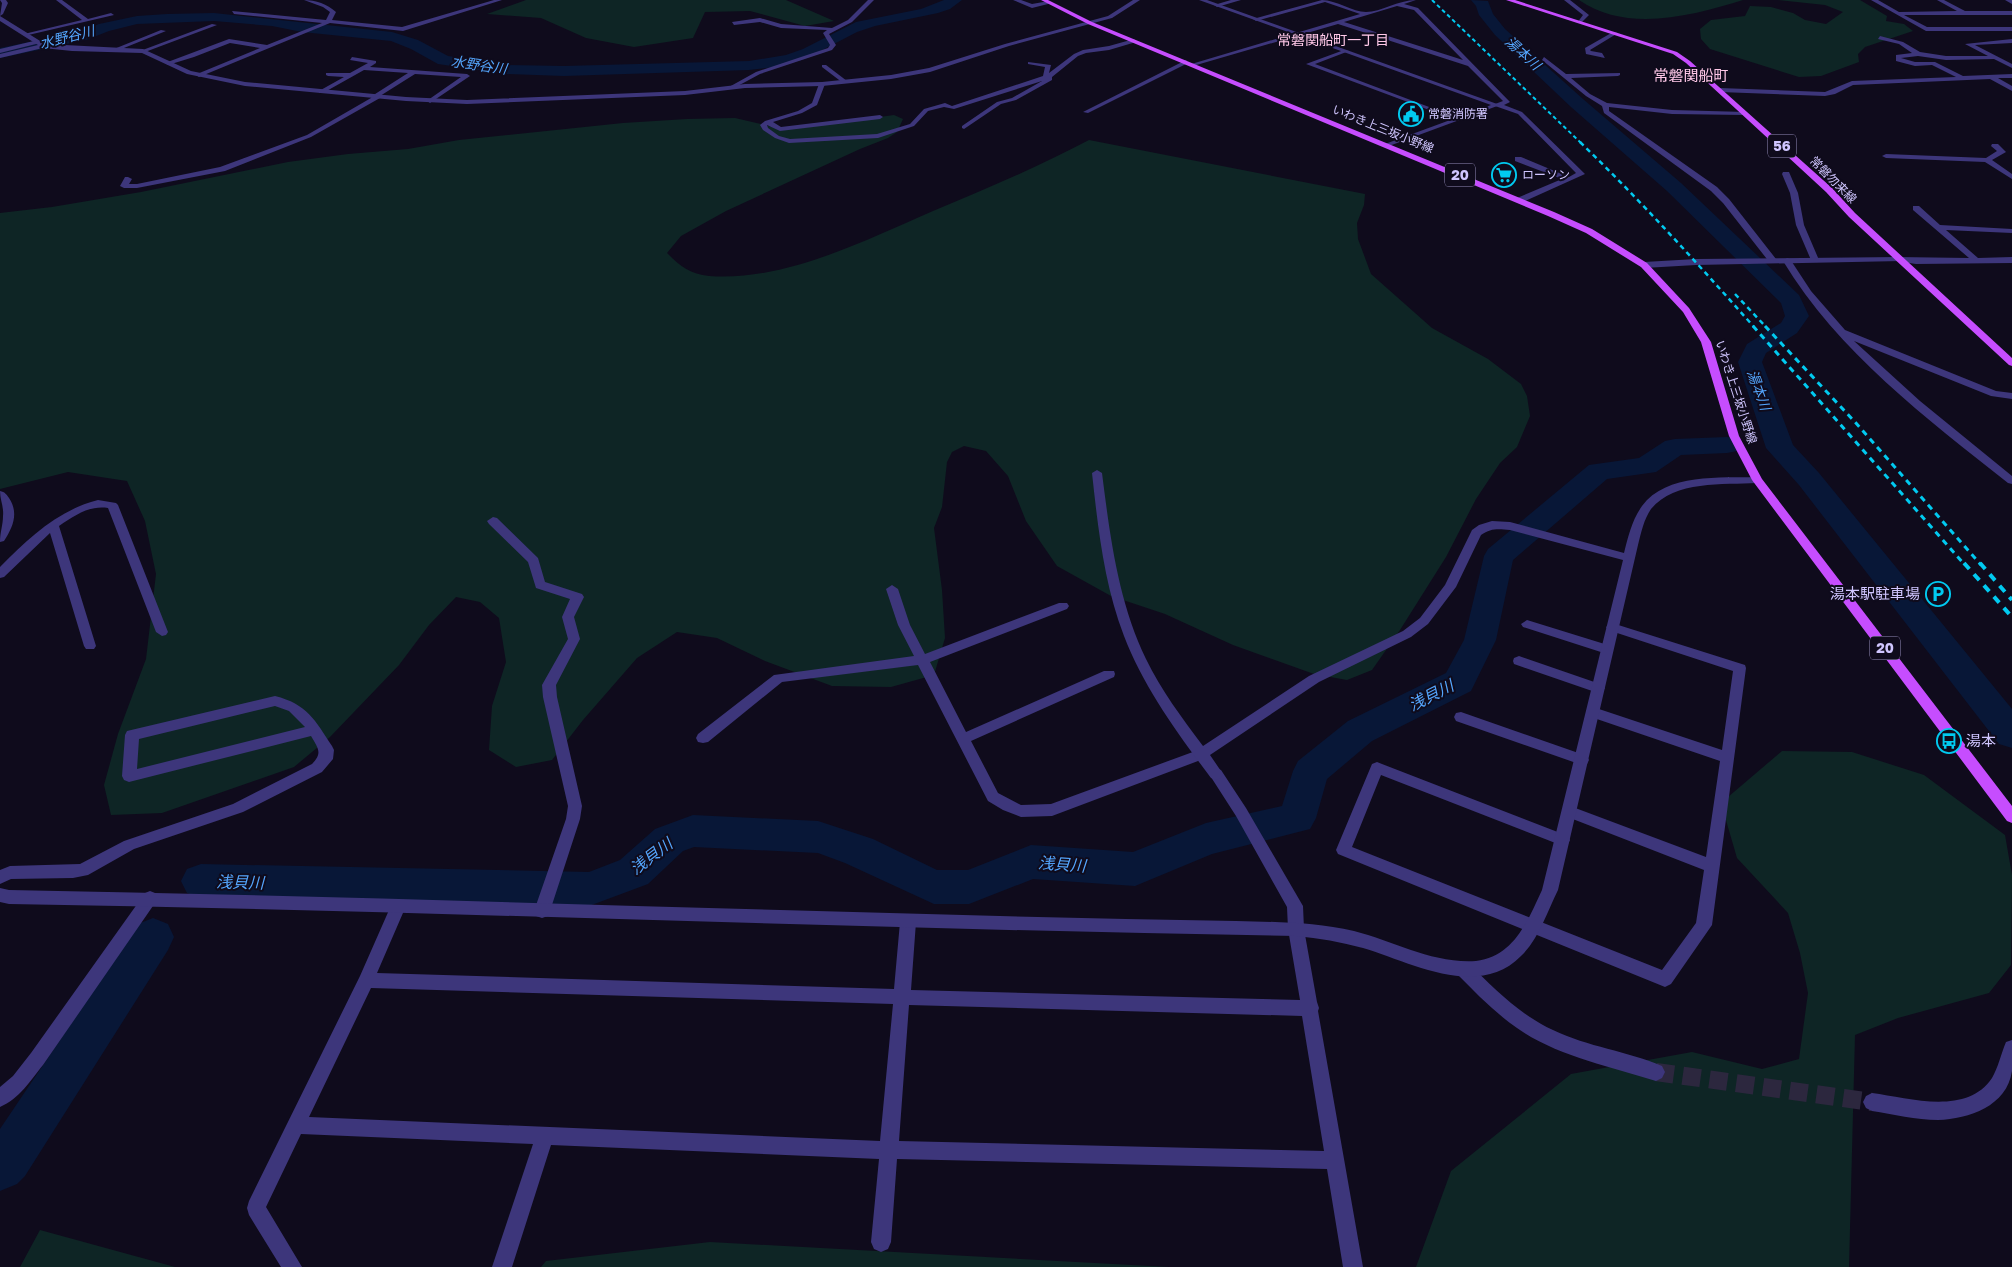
<svg xmlns="http://www.w3.org/2000/svg" width="2012" height="1267" viewBox="0 0 2012 1267" font-family="'Golos Text','Noto Sans JP',sans-serif">
	<style>
		.green { fill: #0e2525 }
		.lines { fill: none; stroke-linecap: round; stroke-linejoin: round }
		.river { fill: #081737; fill-rule: evenodd }
		.minor-tunnel { stroke: #2c273e; stroke-width: 18; stroke-dasharray: 18 9; stroke-linecap: butt }
		.minor { fill: #3d367b; fill-rule: evenodd }
		.tertiary { fill: #3d367b; fill-rule: evenodd }
		.primary { fill: #c64dfe; fill-rule: evenodd }
		.rail-far3 { stroke: #01caf0; stroke-width: 2; stroke-dasharray: 4 3; stroke-linecap: butt }
		.rail-far2 { stroke: #01caf0; stroke-width: 2.5; stroke-dasharray: 5 4; stroke-linecap: butt }
		.rail-far1 { stroke: #01caf0; stroke-width: 3; stroke-dasharray: 6 5; stroke-linecap: butt }
		.rail { stroke: #01caf0; stroke-width: 4; stroke-dasharray: 8 7; stroke-linecap: butt }
		.labels { text-anchor: middle; stroke-width: 4; stroke-linejoin: round; paint-order: stroke }
		.far-poi-label { font-size: 12px; fill: #d0c6ff; stroke: #0f0b1c; text-anchor: start }
		.far-street-label { font-size: 12px; fill: #d0c6ff; stroke: #0f0b1c }
		.far-water-label { font-size: 14px; font-style: italic; fill: #54a6fe; stroke: #0f0b1c }
		.far-neighbourhood-label { font-size: 14px; fill: #ffc8e8; stroke: #0f0b1c }
		.shield { fill: #0f0b1c; stroke: #968ebb; stroke-width: 1 }
		.shield-label { font-size: 14px; font-weight: bold; fill: #d0c6ff }
		.far-quarter-label { font-size: 15px; fill: #ffc8e8; stroke: #0f0b1c }
		.poi-label { font-size: 15px; fill: #d0c6ff; stroke: #0f0b1c; text-anchor: end }
		.water-label { font-size: 16px; font-style: italic; fill: #54a6fe; stroke: #0f0b1c }
	</style>
	<rect width="100%" height="100%" fill="#0f0b1c"/>
	<path class="green" d="M526 0H786L834 21 805 26 750 11 705 12 693 38 634 47 586 38 541 18 487 14Z
		M1579 0H1743C1692 16 1626 33 1579 0Z
		M1777 0H1860L1887 16 1886 21 1904 24 1913 31 1865 47 1858 54 1859 62 1821 76 1799 77 1710 49 1701 39 1700 29 1711 20 1745 16 1750 6 1771 7 1793 13 1805 20 1826 24 1843 12 1825 5Z
		M894 115 903 119 897 132 888 138 860 149 726 211 681 236 667 253C680 266 690 274 709 276 784 282 866 240 933 211 986 189 1038 167 1089 140L1365 194 1364 205 1357 223 1358 239 1371 274 1432 328 1488 359 1521 384 1527 396 1530 416 1517 447 1500 463 1476 499 1446 557 1400 630 1372 670 1347 680 1314 674 1233 645 1165 614 1111 596 1057 566 1026 521 1008 476 986 451 964 446 952 452 947 462 942 507 934 528 942 590 945 638 934 675 891 687 832 686 765 661 717 638 677 632 637 658 583 720 552 760 516 767 489 750 492 706 506 662 499 618 480 602 456 597 429 625 399 665 330 737 294 767 162 813 111 815 104 785 118 734 146 659 156 574 145 521 127 481 68 472 0 489V213L52 207 141 192 288 162 348 154 408 149 459 140 623 123 687 119 735 118 773 127 801 128Z
		M1782 751 1852 752 1924 775 2005 835 2012 875 2011 965 1989 993 1898 1018 1855 1035 1849 1267H1416L1451 1171 1571 1074 1692 1052 1762 1069 1799 1059 1808 993 1800 953 1788 913 1737 858 1721 803Z
		M40 1230 175 1267H20Z
		M710 1242 1169 1267H541L546 1261Z"/>
	<g class="lines">
		<path class="river" d="M944 0H962L950 9 938 13 875 26 857 32 805 59 776 67 749 70 564 76 506 74 438 64 411 49 391 41 302 32 272 26 214 21 137 24 109 31 86 40 0 58V48L82 31 99 24 137 16 167 14 214 13 392 32 418 40 448 56 506 65 564 66 749 61 786 55 803 49 856 22 921 9Z
			M1471 0 1488 1 1493 14 1505 29 1583 99 1681 183 1799 295 1809 316 1797 333 1766 353 1762 362 1793 445 1819 473 2012 709V748L1999 744 1799 485 1766 448 1738 362 1747 344 1781 323 1785 316 1781 303 1667 191 1571 107 1495 35 1479 15 1476 6Z
			M1727 437 1737 439 1741 445 1737 451 1727 453 1681 455 1656 472 1607 479 1513 560 1496 640 1471 691 1372 741 1327 779 1316 818 1310 829 1212 854 1135 886 1033 879 969 904H934L845 863 818 853 694 847 683 851 648 884 589 906 201 898 187 893 181 881 187 869 201 864 589 872 620 860 655 829 693 815 818 821 873 839 937 870H968L1031 845 1133 852 1206 823 1282 806 1293 771 1298 761 1348 721 1446 673 1464 640 1484 556 1488 549 1589 465 1639 458 1665 441 1675 439Z
			M153 918 168 924 174 937 168 950 25 1176 17 1184 0 1191V1129L138 924Z"/>
		<path class="minor-tunnel" d="M1656 1072 1872 1102"/>
		<path class="minor" d="M56 0H62L88 19 111 13 114 15 24 36V34L82 20Z
			M304 0C316 0 327 4 336 12L332 20 402 27 494 0H502L403 31 330 23 199 77 196 75 197 74 260 48 230 43 194 57 168 65 165 63 229 39 267 45 322 23 234 14 232 11 326 20 330 12 323 7Z
			M868 0H874L852 22 829 34 836 45 832 50 760 74 734 88 729 87 756 72 828 48 830 45 823 33 827 30 781 28 760 22 734 25 732 22 760 18 781 24 832 28 848 20Z
			M1013 0H1021L1032 4 1049 1 1052 3 1032 8Z
			M1231 0H1241L1217 7 1214 5Z
			M1322 0C1336 0 1353 12 1366 12 1381 12 1398 0 1416 0L1404 4 1418 8 1510 102 1504 105 1522 112 1585 174 1523 202H1517V198L1562 179 1515 161V157H1521L1569 177 1576 173 1518 114 1495 106V104L1503 101 1468 66 1338 24 1193 66 1188 65 1360 14 1325 2 1256 21 1253 19ZM1397 6 1414 10 1463 60 1344 22Z
			M1564 0H1570L1589 15 1581 23H1577L1583 15Z
			M1871 0H1878L1899 12 1957 11 1937 0H1944L1965 11H2012V15H1904L1927 27H2012V31H1926Z
			M2005 0H2012V4Z
			M212 24 217 25 145 52 140 51Z
			M161 30 166 31 119 50 114 49Z
			M1613 32 1618 33 1590 50 1591 51 1602 53 1605 58 1586 54 1585 48Z
			M1880 36 1903 42 1920 52 1946 56H1988L1965 44 2012 39V43L1975 45 2012 64V68L1994 59 1946 60 1918 56 1901 58 1915 62H1935L1963 76 2012 74V78H1998L2012 86V91L1990 79 1853 85 1835 94 1825 96 1720 92 1717 90 1720 88 1825 92 1852 81 1956 77 1932 65 1915 66 1896 61V55L1912 53 1899 44 1878 39Z
			M1134 39 1136 42 1109 50 1086 53 1078 56 1052 77V80L1016 100 1001 104 964 129 962 128V126L997 102 1012 98 1042 81 954 109 944 107 928 111 914 126 878 138 789 143 775 138 763 130 760 125 765 121 798 111 812 103 819 84 822 82 825 84 817 105 802 113 773 122 781 127 880 115 883 117 880 119 780 131 767 125 768 128 779 136 790 139 877 134 910 124 924 109 945 103 952 106 1043 76 1045 67 1028 64V62L1051 65 1049 73 1074 54 1083 50 1109 46Z
			M38 40 40 43 0 53V49Z
			M1344 50 1349 51 1315 64 1461 119 1456 120 1306 64Z
			M352 57 376 61V63L370 67 467 74 470 76 430 103 427 101 428 100 461 77 415 74 380 96V98L311 137 225 171 137 188H124L120 186 125 177H128L132 179 129 184H137L220 167 307 135 371 98 372 96 408 73 364 70 323 93H319V91L344 77 328 76 326 75V73H350L368 63 350 60Z
			M1544 57 1566 74 1620 73V75L1618 76 1571 78 1590 94 1607 103 1672 110 1746 112V114L1744 115 1672 114 1609 107V111L1717 187 1729 199 1776 259V263H1770L1723 203 1711 191 1604 113 1602 106 1586 96 1542 60Z
			M1186 60 1188 63 1088 113 1083 112Z
			M822 65H826L847 81V83H843L822 67Z
			M1992 144H1998L2006 152 1992 160 2012 174V179L1985 162 1886 158 1882 156 1886 154 1986 158 1997 151 1991 146Z
			M1783 172H1789L1798 193 1804 225 1819 260 1818 262 1811 260 1796 225 1790 193 1782 174Z
			M1913 206H1919L1940 225 2012 229V233L1946 230 1978 258 2012 257V263L1916 264 1896 261V257L1969 258 1913 210Z
			M1787 258 1790 259 1811 291 1845 330 1996 391 2012 393V399L1991 396 1854 341 1920 401 2012 476V484L2008 483C1926 418 1838 352 1783 261Z
			M0 491C5 492 6 494 9 498 19 513 13 527 4 541L0 542C0 532 3 525 3 516 4 507 0 500 0 491Z
			M98 500 116 503 118 505 168 632 166 635 162 636 156 632 108 508C89 505 74 516 59 526L96 646 94 649H86L84 646 50 533 4 577 0 578V567C29 538 58 510 98 500Z
			M493 517 497 518 538 558 545 582 582 594 584 597 574 617 580 639 556 685 557 697 582 806 580 819 550 911 548 916 542 918 536 916 534 911 566 819 568 806 543 697 542 685 568 639 562 617 570 599 536 588 528 562 489 524 487 521Z
			M892 585 898 589 910 625 925 654 1059 603H1067L1069 606 1067 609 930 662 966 732 1104 671H1114L1115 674 1114 677 971 741 998 793 1021 805 1051 804 1201 749 1206 750 1208 754 1206 758 1052 816 1021 817 1003 810 988 801 918 665 782 682 708 742 703 743 698 742 696 738 698 734 774 675 914 656 898 625 886 589Z
			M1527 620 1611 646 1613 649 1611 652 1607 654 1523 627 1521 624Z
			M1612 623 1745 665 1746 668 1712 925 1671 984 1665 987 1338 854 1336 850 1372 764 1377 762 1382 764 1568 836 1570 840 1568 844 1563 846 1381 775 1352 847 1662 970 1696 923 1704 870 1565 816 1563 812 1565 808 1570 806 1706 857 1720 761 1588 716 1586 712 1588 708 1593 707 1722 750 1733 671 1608 630 1606 627Z
			M1519 656 1603 685 1605 688 1603 691 1598 693 1514 664 1513 661 1514 658Z
			M275 696C307 704 315 720 332 746L334 750 333 759 322 772 243 812 134 849 88 875 73 878 11 879 0 884V870L10 866 80 864 124 841 233 804 312 764C323 753 318 748 311 736L129 782 124 780 122 776 125 735 127 731ZM275 706 289 711 305 727 137 769 139 739Z
			M1461 712 1587 756 1589 760 1587 764 1582 765 1456 721 1454 717 1456 713Z
			M1216 768 1221 770 1246 808 1303 906 1304 929 1317 1002 1319 1008 1318 1011 1363 1267H1343L1327 1169 897 1159 891 1242 888 1249 881 1252 874 1249 871 1242 879 1159 551 1145 512 1267H492L533 1144 301 1134 266 1207 302 1267H281L249 1215 247 1208 249 1201 360 976 393 901 398 899 403 901 406 906 377 973 894 989 900 922 902 917 908 915 914 917 916 922 911 990 1300 1000 1288 929 1287 907 1236 816 1209 774 1211 770ZM371 988 893 1004 880 1141 309 1117ZM909 1005 1302 1016 1324 1151 899 1141Z
			M150 891 155 893 158 898 155 903 43 1065C31 1080 19 1099 0 1107V1087L13 1076 31 1053 145 893Z
			M1463 962 1469 964C1495 989 1520 1015 1553 1030 1588 1047 1627 1051 1662 1066L1665 1072 1662 1078 1656 1081C1609 1066 1557 1056 1517 1028 1495 1013 1476 993 1457 974L1455 969 1457 964Z
			M2012 1040C2012 1050 2012 1061 2012 1071 2007 1106 1969 1119 1938 1120 1916 1120 1893 1114 1872 1111L1866 1108 1863 1102 1866 1096 1872 1093C1909 1098 1967 1116 1992 1078 1998 1068 2001 1054 2006 1042Z"/>
		<path class="tertiary" d="M0 0H6L8 3 3 14 0 16 2 3Z
			M1133 0H1140L1112 18 1009 46 930 72 891 79 822 86 745 88 685 95 467 104 406 101 245 86 187 74 142 53 72 51 43 48 0 58V54L38 45 0 21V16L45 44 143 49 191 71 245 82 406 97 467 100 685 91 745 84 822 82 891 75 929 68 1005 44 1108 16Z
			M1199 0H1207L1500 105 1389 146H1385V144L1491 105Z
			M1899 257H1902V261L1696 265 1644 268 1640 265 1644 262 1696 259Z
			M1097 470 1102 473C1110 536 1118 601 1146 659 1161 690 1182 718 1203 746L1309 676 1403 631 1420 618 1445 585 1472 530 1479 525 1492 521 1510 522 1624 553C1628 537 1632 520 1642 506 1666 473 1721 478 1757 477L1762 480 1757 483C1723 485 1675 480 1651 509 1644 519 1641 533 1638 545L1558 890C1547 912 1539 939 1521 956 1478 1000 1410 962 1363 948 1341 942 1319 938 1296 936 867 929 438 911 9 904L0 902V888L9 890C418 897 827 914 1236 921 1276 922 1315 922 1354 931 1394 941 1433 964 1476 961 1514 957 1528 920 1542 890L1623 560 1510 530C1498 529 1491 528 1481 535L1456 587 1428 624 1411 637 1319 682 1210 755 1223 774 1221 778 1216 780 1211 778C1178 734 1144 688 1124 636 1104 584 1098 528 1092 473Z"/>
		<path class="primary" d="M1041 0H1048L1092 22 1554 212 1592 229 1647 263 1689 308 1711 342 1739 436 1762 479 2012 806V823L2007 821 1752 480 1729 436 1701 342 1683 312 1641 267 1586 233 1548 216 1088 24Z
			M1506 0H1515L1677 52 1690 61 1832 188 1855 213 2012 358V366L2009 365 1849 217 1826 192 1686 63 1673 54Z"/>
		<path class="rail-far3" d="M1432 0 1581 143"/>
		<path class="rail-far2" d="M1580 142C1641 201 1698 264 1754 327
			M1735 294 1766 327"/>
		<path class="rail-far1" d="M1753 326 1965 565
			M1765 326 1855 422 1981 565"/>
		<path class="rail" d="M1964 563 2012 617
			M1980 563 2012 600"/>
	</g>
	<defs>
		<symbol id="civic-ring" viewBox="-11 -11 22 22"><circle r="9.5" fill="#0f0b1c" stroke="#01caf0" stroke-width="1.5"/><path d="M-.6-6.5H3V-4.5H.6V-3L4-1V1h2V6H-6V1h2V-1L-.6-3ZM-1.2 2.5V6h2.4V2.5Z" fill="#01caf0"/></symbol>
		<symbol id="supermarket-ring" viewBox="-11 -11 22 22"><circle r="9.5" fill="#0f0b1c" stroke="#01caf0" stroke-width="1.5"/><path d="M-6-5.5h2.5l.6 2H6L4.5 2H-2.5L-4.4-4H-6ZM-1.5 3.2a1.3 1.3 0 1 0 .1 0ZM3 3.2a1.3 1.3 0 1 0 .1 0Z" fill="#01caf0"/></symbol>
		<symbol id="parking-ring" viewBox="-11 -11 22 22"><circle r="9.5" fill="#0f0b1c" stroke="#01caf0" stroke-width="1.5"/><path d="M-3.5-5.5H1a3.5 3.5 0 0 1 0 7H-1V5.5H-3.5ZM-1-3.4V-.6H.8a1.4 1.4 0 0 0 0-2.8Z" fill="#01caf0"/></symbol>
		<symbol id="bus-ring" viewBox="-11 -11 22 22"><circle r="9.5" fill="#0f0b1c" stroke="#01caf0" stroke-width="1.5"/><path d="M-5-6H5V4H4V6H2V4H-2V6H-4V4H-5ZM-3.5-4V0h7V-4ZM-3.5 1.2v1.5H-2V1.2ZM2 1.2v1.5H3.5V1.2Z" fill="#01caf0"/></symbol>
	</defs>
	<g fill-rule="evenodd">
		<use href="#civic-ring" x="1397" y="100" width="28" height="28"/>
		<use href="#supermarket-ring" x="1490" y="161" width="28" height="28"/>
		<use href="#parking-ring" x="1924" y="580" width="28" height="28"/>
		<use href="#bus-ring" x="1935" y="727" width="28" height="28"/>
	</g>
	<g class="labels">
		<g class="far-poi-label">
			<text x="1428" y="118">常磐消防署</text>
			<text x="1522" y="179">ローソン</text>
		</g>
		<g class="far-street-label">
			<text transform="translate(1383 129) rotate(22)" y="4">いわき上三坂小野線</text>
			<text transform="translate(1833 180) rotate(45)" y="4">常磐勿来線</text>
			<text transform="translate(1736 392) rotate(72)" y="4">いわき上三坂小野線</text>
		</g>
		<g class="far-water-label">
			<text transform="translate(67 37) rotate(-14)" y="5">水野谷川</text>
			<text transform="translate(1523 53) rotate(42)" y="5">湯本川</text>
			<text transform="translate(479 65) rotate(8)" y="5">水野谷川</text>
			<text transform="translate(1759 390) rotate(70)" y="5">湯本川</text>
		</g>
		<g class="far-neighbourhood-label">
			<text x="1333" y="45">常磐関船町一丁目</text>
		</g>
		<g class="shield">
			<rect x="1768" y="134.5" width="28" height="23" rx="4"/>
			<rect x="1445" y="163.5" width="30" height="23" rx="4"/>
			<rect x="1870" y="636.5" width="30" height="23" rx="4"/>
		</g>
		<g class="shield-label">
			<text x="1782" y="151">56</text>
			<text x="1460" y="180">20</text>
			<text x="1885" y="653">20</text>
		</g>
		<g class="far-quarter-label">
			<text x="1691" y="81">常磐関船町</text>
		</g>
		<g class="poi-label">
			<text x="1920" y="599">湯本駅駐車場</text>
			<text x="1966" y="746" text-anchor="start">湯本</text>
		</g>
		<g class="water-label">
			<text transform="translate(1431 695) rotate(-27)" y="6">浅貝川</text>
			<text transform="translate(651 856) rotate(-37)" y="6">浅貝川</text>
			<text transform="translate(1062 864) rotate(4)" y="6">浅貝川</text>
			<text transform="translate(240 882) rotate(1)" y="6">浅貝川</text>
		</g>
	</g>
</svg>
